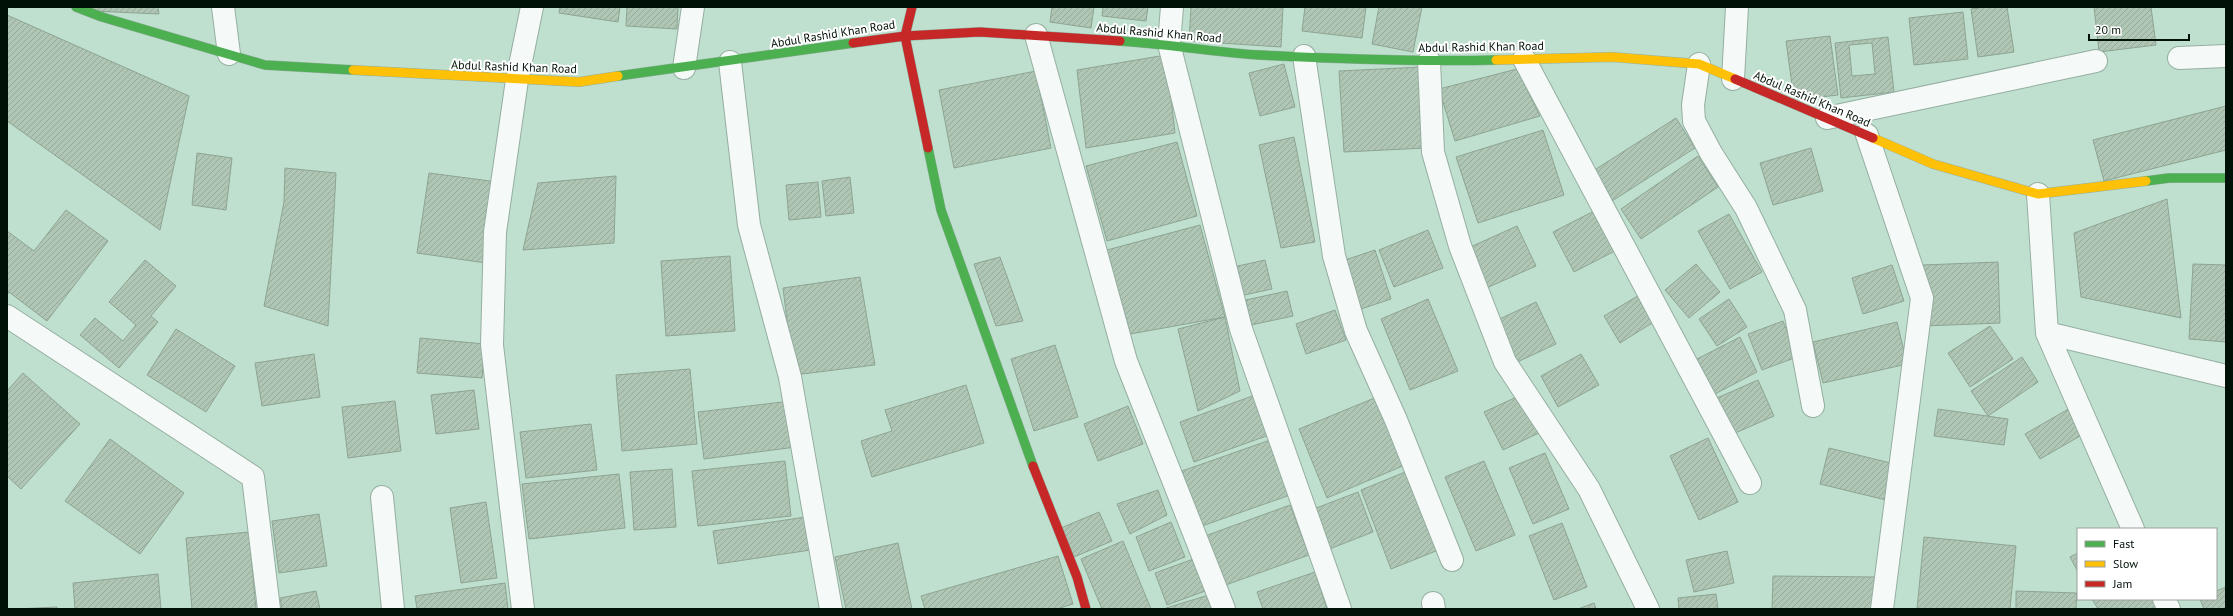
<svg xmlns="http://www.w3.org/2000/svg" width="2233" height="616" viewBox="0 0 2233 616" font-family="'PT Sans',sans-serif">
	<style>
		.building { fill: url(#building-hatch); stroke: #8ea493; fill-rule: evenodd }
		.lines { fill: none; stroke-linecap: round; stroke-linejoin: round }
		.street-casing { stroke: #95aea1; stroke-width: 24 }
		.fast-casing { stroke: #95aea1; stroke-width: 10 }
		.slow-casing { stroke: #95aea1; stroke-width: 10 }
		.jam-casing { stroke: #95aea1; stroke-width: 10 }
		.street { stroke: #f5faf8; stroke-width: 22 }
		.fast { stroke: #4caf50; stroke-width: 9 }
		.slow { stroke: #ffc107; stroke-width: 9 }
		.jam { stroke: #c62828; stroke-width: 9 }
		.labels { text-anchor: middle; stroke-width: 4; stroke-linejoin: round; paint-order: stroke }
		.street-label { font-size: 12px; fill: #001107; stroke: #fff }
	</style>
	<defs>
		<pattern id="building-hatch" width="6" height="6" patternUnits="userSpaceOnUse"><rect width="6" height="6" fill="#b0c6b5"/><path d="M-1 1l2-2M0 6l6-6M5 7l2-2" fill="none" stroke="#96a99a"/></pattern>
	</defs>
	<rect width="100%" height="100%" fill="#bfe0ce"/>
	<path class="building" d="M91 7H158L159 14 92 11Z
		M560 7H620L618 22 559 13Z
		M627 7H678L677 29 626 26Z
		M1052 7H1094L1091 28 1050 22Z
		M1103 7H1148L1146 21 1102 16Z
		M1191 7H1283L1281 47 1189 41Z
		M1305 7H1366L1362 38 1302 31Z
		M1379 7H1422L1413 52 1372 44Z
		M1985 7H2007L2014 52 1978 57 1971 9Z
		M2094 7H2151L2156 45 2099 52Z
		M1963 12 1968 59 1914 65 1909 18Z
		M7 15 189 96 160 230 7 121Z
		M1830 36 1838 95 1794 100 1786 41Z
		M1888 37 1894 92 1841 98 1835 43ZM1872 43 1875 74 1852 76 1849 45Z
		M1166 55 1175 133 1086 148 1077 70Z
		M1284 64 1295 107 1260 116 1249 73Z
		M1422 67 1426 148 1344 152 1339 71Z
		M1517 69 1540 116 1455 141 1439 89Z
		M1036 71 1051 148 954 168 939 90Z
		M2226 106V150L2104 181 2093 140Z
		M1676 118 1695 148 1612 201 1593 171Z
		M1543 130 1564 195 1478 223 1456 157Z
		M1294 137 1315 242 1281 248 1259 145Z
		M1177 142 1197 216 1107 241 1086 166Z
		M1811 148 1823 191 1773 205 1760 163Z
		M197 153 232 158 226 210 192 205Z
		M1698 156 1718 187 1641 239 1621 209Z
		M285 168 336 173 328 326 264 306 284 202Z
		M429 173 498 182 486 263 417 253Z
		M616 176 614 243 523 250 538 183Z
		M850 177 854 213 826 216 822 181Z
		M818 182 821 217 789 220 786 185Z
		M2167 199 2181 318 2081 297 2074 233Z
		M66 210 108 241 47 321 9 292 7 295V231L34 251Z
		M1594 211 1615 251 1574 272 1553 232Z
		M1729 214 1762 272 1730 289 1698 231Z
		M1200 225 1225 317 1130 334 1107 250Z
		M1517 226 1536 266 1482 290 1466 249Z
		M1428 230 1443 268 1394 287 1379 250Z
		M1375 250 1391 299 1361 309 1345 260Z
		M730 256 735 331 666 336 661 261Z
		M1000 257 1023 321 996 326 974 264Z
		M145 260 176 286 151 316 158 322 119 368 80 335 95 318 123 341 136 325 109 302Z
		M1265 260 1272 289 1235 297 1229 268Z
		M1998 262 2000 323 1925 326 1923 265Z
		M1696 264 1720 292 1689 318 1665 290Z
		M2193 264 2226 265V342L2189 339Z
		M1892 265 1904 301 1863 314 1852 278Z
		M860 277 875 365 794 375 783 288Z
		M1287 291 1293 316 1251 325 1246 300Z
		M1641 294 1657 320 1620 343 1604 316Z
		M1428 299 1458 371 1410 390 1381 319Z
		M1729 299 1747 327 1717 346 1699 319Z
		M1536 302 1556 344 1513 364 1493 322Z
		M1335 310 1346 340 1306 354 1296 324Z
		M1225 317 1240 391 1198 411 1178 329Z
		M1783 321 1797 357 1762 370 1748 334Z
		M1897 322 1907 364 1823 383 1813 342Z
		M1990 326 2013 359 1970 387 1948 353Z
		M176 329 235 366 206 412 147 375Z
		M1740 337 1757 372 1713 395 1695 360Z
		M420 338 485 344 482 378 417 373Z
		M1055 345 1078 417 1034 431 1011 359Z
		M314 354 320 397 262 406 255 363Z
		M1581 354 1599 385 1558 407 1541 376Z
		M2022 357 2038 382 1988 416 1971 391Z
		M690 369 697 444 622 451 616 375Z
		M23 373 80 424 21 489 7 476V391Z
		M1758 380 1774 416 1733 434 1717 398Z
		M966 385 984 443 872 477 861 441 892 431 885 410Z
		M474 390 479 429 436 434 431 395Z
		M1258 394 1272 434 1194 462 1180 422Z
		M1523 394 1541 432 1503 450 1484 412Z
		M1377 397 1405 465 1327 498 1299 429Z
		M395 401 401 451 348 458 342 407Z
		M791 401 796 447 704 459 698 412Z
		M1128 406 1143 444 1098 461 1084 424Z
		M2072 407 2087 432 2040 459 2025 434Z
		M1938 409 2008 419 2004 445 1934 436Z
		M591 424 597 470 526 478 520 432Z
		M1708 438 1738 502 1699 520 1670 456Z
		M110 439 184 493 140 554 65 501Z
		M1273 439 1293 494 1202 526 1182 471Z
		M1829 448 1895 464 1886 500 1820 484Z
		M1545 453 1569 509 1533 524 1509 468Z
		M785 461 791 516 698 526 692 471Z
		M1484 461 1515 535 1476 551 1445 477Z
		M672 469 676 527 634 530 630 472Z
		M1410 470 1441 549 1391 569 1361 490Z
		M619 474 625 528 529 539 522 484Z
		M1158 490 1167 515 1130 534 1117 504Z
		M1358 492 1373 532 1327 550 1311 510Z
		M486 502 497 578 461 583 450 508Z
		M1290 505 1309 555 1223 586 1205 536Z
		M1099 512 1112 541 1074 557 1061 528Z
		M319 514 327 566 279 573 272 521Z
		M812 516 817 549 718 564 713 531Z
		M1171 522 1185 557 1149 571 1136 537Z
		M1562 523 1587 587 1554 600 1529 536Z
		M249 532 256 609H192L186 538Z
		M1924 537 2016 546 2010 609H1917Z
		M1123 541 1151 609H1102L1081 559Z
		M898 543 912 609H846L835 557Z
		M1727 551 1734 583 1694 592 1686 560Z
		M2078 553V572L2070 557Z
		M1058 556 1073 604 1057 609H925L921 596Z
		M1196 558 1208 590 1167 605 1155 573Z
		M1315 572 1327 609H1263L1257 592Z
		M158 574 161 609H75L73 583Z
		M1773 576 1878 577V609H1772Z
		M505 583 508 609H417L415 596Z
		M2226 587V609H2204L2200 599H2216V591Z
		M316 591 320 609H282L280 598Z
		M2016 591 2077 593 2076 609H2016Z
		M1212 594 1217 609H1166V608Z
		M1716 594 1718 609H1679L1678 598Z
		M2092 599H2161L2164 604 2154 609H2098Z
		M1594 603 1596 609H1578Z
		M57 607V609H15Z"/>
	<g class="lines">
		<defs>
			<path id="street" d="M223 7 229 54
				M1172 7 1169 44 1241 329 1340 609
				M1036 35 1126 361 1224 609
				M1304 56 1334 256 1356 331 1396 420 1452 560
				M2179 58 2226 56
				M1524 59 1750 483
				M1429 61 1433 152 1460 246 1505 362 1589 489 1648 609
				M730 62 749 225 790 377 831 609
				M1699 64 1693 105 1694 121 1711 153 1746 208 1795 310 1813 406
				M684 68 693 7
				M1733 79 1737 7
				M1827 118 2096 61
				M1867 135 1922 298 1882 609
				M2038 194 2047 333 2133 529
				M7 316 253 477 269 609
				M2047 333 2226 376
				M382 497 393 609
				M2164 599 2169 609
				M1433 603 1434 609
				M523 609 492 345 495 232 517 80 532 7"/>
			<path id="fast" d="M76 7 102 17 265 65 353 70
				M1120 41C1167 44 1213 52 1259 55 1338 59 1418 62 1496 60
				M618 76 853 43
				M928 148 941 210 1033 466
				M2146 181 2169 178H2226"/>
			<path id="slow" d="M1496 60 1612 57 1699 64 1735 79
				M353 70 579 82 618 76
				M1873 138 1933 164 2038 194 2146 181"/>
			<path id="jam" d="M912 7 905 36 928 148
				M853 43 905 36 980 32 1120 41
				M1735 79 1873 138
				M1033 466 1077 577 1086 609"/>
		</defs>
		<use href="#street" class="street-casing"/>
		<use href="#fast" class="fast-casing"/>
		<use href="#slow" class="slow-casing"/>
		<use href="#jam" class="jam-casing"/>
		<use href="#street" class="street"/>
		<use href="#fast" class="fast"/>
		<use href="#slow" class="slow"/>
		<use href="#jam" class="jam"/>
	</g>
	<g class="labels">
		<g class="street-label">
			<text transform="translate(1159 33) rotate(5)" y="4">Abdul Rashid Khan Road</text>
			<text transform="translate(833 34) rotate(-9)" y="4">Abdul Rashid Khan Road</text>
			<text transform="translate(1481 47) rotate(-1)" y="4">Abdul Rashid Khan Road</text>
			<text transform="translate(514 67) rotate(2)" y="4">Abdul Rashid Khan Road</text>
			<text transform="translate(1812 99) rotate(23)" y="4">Abdul Rashid Khan Road</text>
		</g>
	</g>
	<rect width="2233" height="616" fill="none" stroke="#001107" stroke-width="16"/>
	<rect x="2077" y="528" width="140" height="72" fill="#ffffff" stroke="#99a09c"/>
	<rect x="2085" y="541" width="20" height="6" fill="#4caf50" stroke="#99a09c"/>
	<text x="2113" y="548" font-size="12" fill="#001107">Fast</text>
	<rect x="2085" y="561" width="20" height="6" fill="#ffc107" stroke="#99a09c"/>
	<text x="2113" y="568" font-size="12" fill="#001107">Slow</text>
	<rect x="2085" y="581" width="20" height="6" fill="#c62828" stroke="#99a09c"/>
	<text x="2113" y="588" font-size="12" fill="#001107">Jam</text>
	<path d="M2089 34v6h100v-6" fill="none" stroke="#001107" stroke-width="2"/>
	<text x="2095" y="34" font-size="12" fill="#001107" stroke="#ffffff" stroke-width="3" paint-order="stroke">20 m</text>
</svg>
